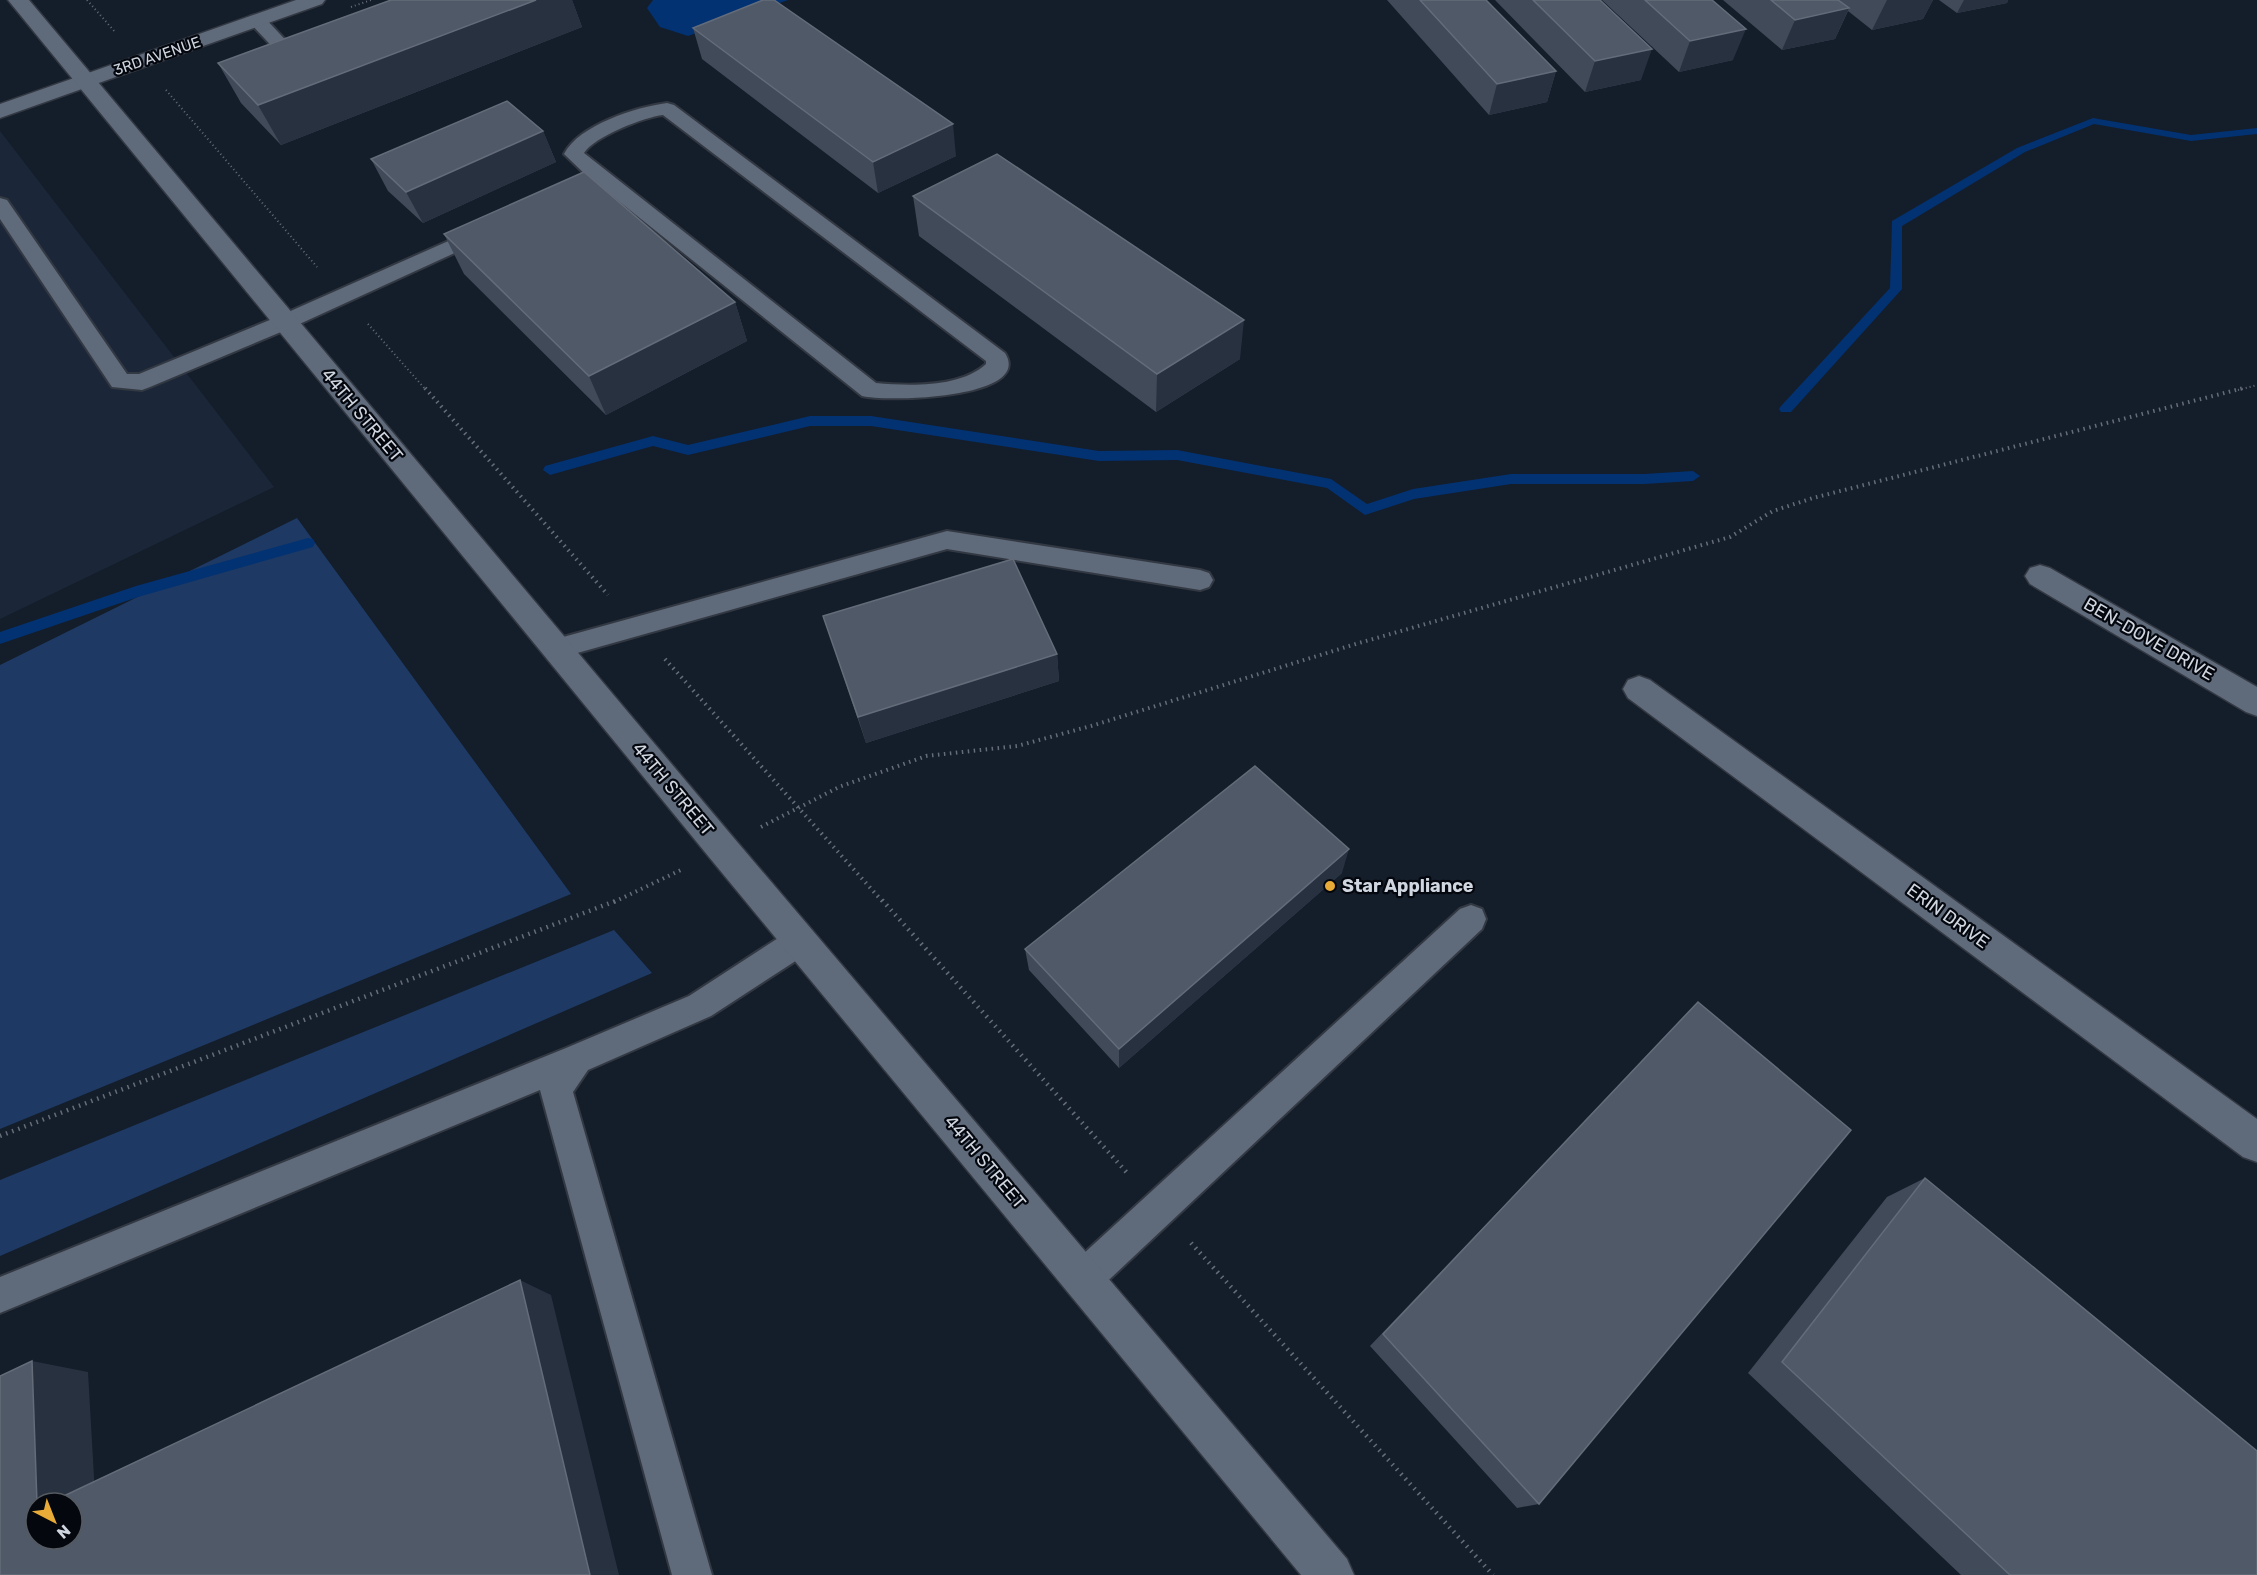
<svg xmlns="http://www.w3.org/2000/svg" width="2257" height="1575" viewBox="0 0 2257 1575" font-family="Rubik,sans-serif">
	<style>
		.built { fill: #1b2738 }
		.green { fill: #1e3a64 }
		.water { fill: #033272 }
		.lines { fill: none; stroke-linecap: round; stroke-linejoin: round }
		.stream { fill: #033272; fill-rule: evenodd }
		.lane-casing { stroke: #333943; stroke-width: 4 }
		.street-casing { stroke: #333943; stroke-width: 3 }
		.secondary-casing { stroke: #333943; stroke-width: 3 }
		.path-far2 { stroke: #656d78; stroke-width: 2; stroke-dasharray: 1 3; stroke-linecap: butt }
		.path-far1 { stroke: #656d78; stroke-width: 4; stroke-dasharray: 1.5 4.5; stroke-linecap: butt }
		.path { stroke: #656d78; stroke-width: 4.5; stroke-dasharray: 1.5 5; stroke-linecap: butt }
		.lane { fill: #5f6a7b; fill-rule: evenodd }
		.street { fill: #5f6a7b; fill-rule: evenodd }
		.secondary { fill: #5f6a7b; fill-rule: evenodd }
		.wall { fill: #404a58 }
		.shaded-wall { fill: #283140 }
		.building { fill: #4f5967; stroke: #646c7a; stroke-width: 1.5 }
		.poi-dot { fill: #e9ab38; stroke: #04070d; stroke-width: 2 }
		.labels { text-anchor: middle; stroke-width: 4.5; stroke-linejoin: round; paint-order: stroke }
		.far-street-label { font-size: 15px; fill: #d0d6e0; stroke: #04070d }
		.street-label { font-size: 18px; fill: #d0d6e0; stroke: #04070d }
		.poi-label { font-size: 18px; font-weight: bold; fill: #d0d6e0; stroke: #04070d; text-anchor: start }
	</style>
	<rect width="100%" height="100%" fill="#141d2a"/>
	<path class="built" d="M0 131 274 487 0 619Z"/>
	<path class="green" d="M297 518 571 894 0 1129V665Z
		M614 930 652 973 0 1256V1180Z"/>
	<path class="water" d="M653 0H788L688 36 660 27 647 8Z"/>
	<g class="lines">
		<path class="stream" d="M2093 118 2191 135 2257 128V134L2191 141 2094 124 2025 152 1902 226V289L1791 412H1781L1779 409 1781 406 1890 288 1892 221 2017 148Z
			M810 416H871L1099 451 1177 450 1331 479 1367 504 1413 489 1511 474H1644L1693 471 1700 476 1693 481 1644 484H1511L1414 499 1365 515 1327 488 1177 460 1099 461 871 426H810L688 455 653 446 550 475 543 470 545 466 653 436 688 445Z
			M308 538 313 539 315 543 313 547 138 597 0 644V632L136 586Z"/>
		<defs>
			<path id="lane" d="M257 15 263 16 309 65 312 69 309 73H297L251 24 248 20 251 16Z
				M667 103 674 105 1005 353C1034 399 885 402 862 396L601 187 569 201H555L552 197 555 193 589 178 564 154C579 125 636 107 667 103ZM663 115 986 361V364C960 388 909 386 876 383L584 153C594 137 644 117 663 115Z
				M0 198 7 200 127 374H139L277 317 480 227 487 225 494 227 497 231 494 235 293 327 150 387 142 390 112 387 0 219Z
				M947 531 1200 570 1209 573 1213 580 1209 587 1200 590 947 549 556 659 547 656 543 649 547 642 556 639Z
				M1471 905 1482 909 1486 919 1482 929 1096 1292 1083 1297 1070 1292 1065 1279 1070 1266 1460 909Z
				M800 927 811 931 815 941 811 951 711 1016 588 1070 573 1092 712 1575H672L540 1090 0 1313V1277L566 1048 689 996 789 931Z"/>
			<path id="street" d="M296 0H325L322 4 0 118V104Z
				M2040 565 2050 568 2257 687V716L2246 712 2030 584 2025 576 2030 568Z
				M1639 676 1650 680 2257 1119V1162L2243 1157 1628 698 1623 689 1628 680Z"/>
			<path id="secondary" d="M8 0H29L733 837 1347 1559 1354 1575H1301L709 857Z"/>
		</defs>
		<use href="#lane" class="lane-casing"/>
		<use href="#street" class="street-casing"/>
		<use href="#secondary" class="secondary-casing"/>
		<path class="path-far2" d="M87 0 116 33
			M351 7 371 0
			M166 90 317 267
			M368 324 426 390
			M2238 390 2257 385"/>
		<path class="path-far1" d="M425 388 608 595
			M665 659 883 902
			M761 827 839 787 926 756 1017 746 1091 726 1359 643 1730 537 1773 511 1813 498 2244 388
			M614 902 683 869"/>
		<path class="path" d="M882 900 1129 1175
			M0 1136 618 900
			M1191 1243 1493 1575"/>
		<use href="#lane" class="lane"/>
		<use href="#street" class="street"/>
		<use href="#secondary" class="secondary"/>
	</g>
	<path class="wall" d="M391 0H572L582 27 281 145 241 103 218 63Z
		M1387 0H1486L1556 71 1547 102 1489 115Z
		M1495 0H1600L1641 80 1585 92Z
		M1602 0H1712L1733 60 1679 72Z
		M1723 0H1933L1923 19 1872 30 1848 11 1835 39 1782 50Z
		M1939 0H2008L2007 3 1957 13Z
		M693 28 956 156 878 193 702 59Z
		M543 131 556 162 423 223 388 191 371 159Z
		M913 196 1240 359 1156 412 919 236Z
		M444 234 735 302 747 341 606 415 464 274Z
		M823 616 1057 654 1059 681 866 743Z
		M1342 873 1119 1068 1029 970 1025 949Z
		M1698 1002 1539 1504 1517 1508 1370 1346Z
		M1925 1178 2257 1575H1961L1748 1373 1887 1197Z"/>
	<path class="shaded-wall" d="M536 0H572L582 27 281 145 258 105Z
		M1887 0H1933L1923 19 1872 30Z
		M1964 0H2008L2007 3 1957 13Z
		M1849 8 1835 39 1782 50 1795 20Z
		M1746 29 1733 60 1679 72 1690 41Z
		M1652 49 1641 80 1585 92 1595 61Z
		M1556 71 1547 102 1489 115 1497 84Z
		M953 124 956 156 878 193 873 162Z
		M543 131 556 162 423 223 406 192Z
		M735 302 747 341 606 415 589 376Z
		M1244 320 1240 359 1156 412 1157 374Z
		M1057 654 1059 681 866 743 858 717Z
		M1349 849 1342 873 1119 1068V1049Z
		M520 1280 551 1295 619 1575H590Z
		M32 1361 88 1372 96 1512 72 1503H37Z"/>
	<path class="building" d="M391 0H536L258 105 218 63Z
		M763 0H774L953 124 873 162 693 28Z
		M1420 0H1486L1556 71 1497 84Z
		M1533 0H1600L1652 49 1595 61Z
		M1645 0H1712L1746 29 1690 41Z
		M1771 0H1838L1849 8 1795 20Z
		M507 101 543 131 406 192 371 159Z
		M997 154 1244 320 1157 374 913 196Z
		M584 172 735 302 589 376 444 234Z
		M1013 559 1057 654 858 717 823 616Z
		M1255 766 1349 849 1119 1049 1025 949Z
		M1698 1002 1851 1130 1539 1504 1383 1334Z
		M1925 1178 2257 1451V1575H2010L1782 1362Z
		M520 1280 590 1575H0V1376L32 1361 37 1503H36V1539H72V1503H49Z"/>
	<circle class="poi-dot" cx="1330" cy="886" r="6"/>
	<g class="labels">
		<g class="far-street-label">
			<text transform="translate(157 56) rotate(-19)" y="5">3RD AVENUE</text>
		</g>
		<g class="street-label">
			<text transform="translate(362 415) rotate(50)" y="6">44TH STREET</text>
			<text transform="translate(2149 639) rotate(30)" y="6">BEN-DOVE DRIVE</text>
			<text transform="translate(673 789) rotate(50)" y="6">44TH STREET</text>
			<text transform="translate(1948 916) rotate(36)" y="6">ERIN DRIVE</text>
			<text transform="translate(985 1162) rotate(50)" y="6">44TH STREET</text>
		</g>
		<g class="poi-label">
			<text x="1342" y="892">Star Appliance</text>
		</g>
	</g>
	<g transform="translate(54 1521) rotate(138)"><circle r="28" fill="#04070d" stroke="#565a61" stroke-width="1.5"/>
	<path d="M0-4.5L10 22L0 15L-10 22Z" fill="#e9ab38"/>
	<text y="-9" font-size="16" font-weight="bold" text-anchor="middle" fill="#d0d6e0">N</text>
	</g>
</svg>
